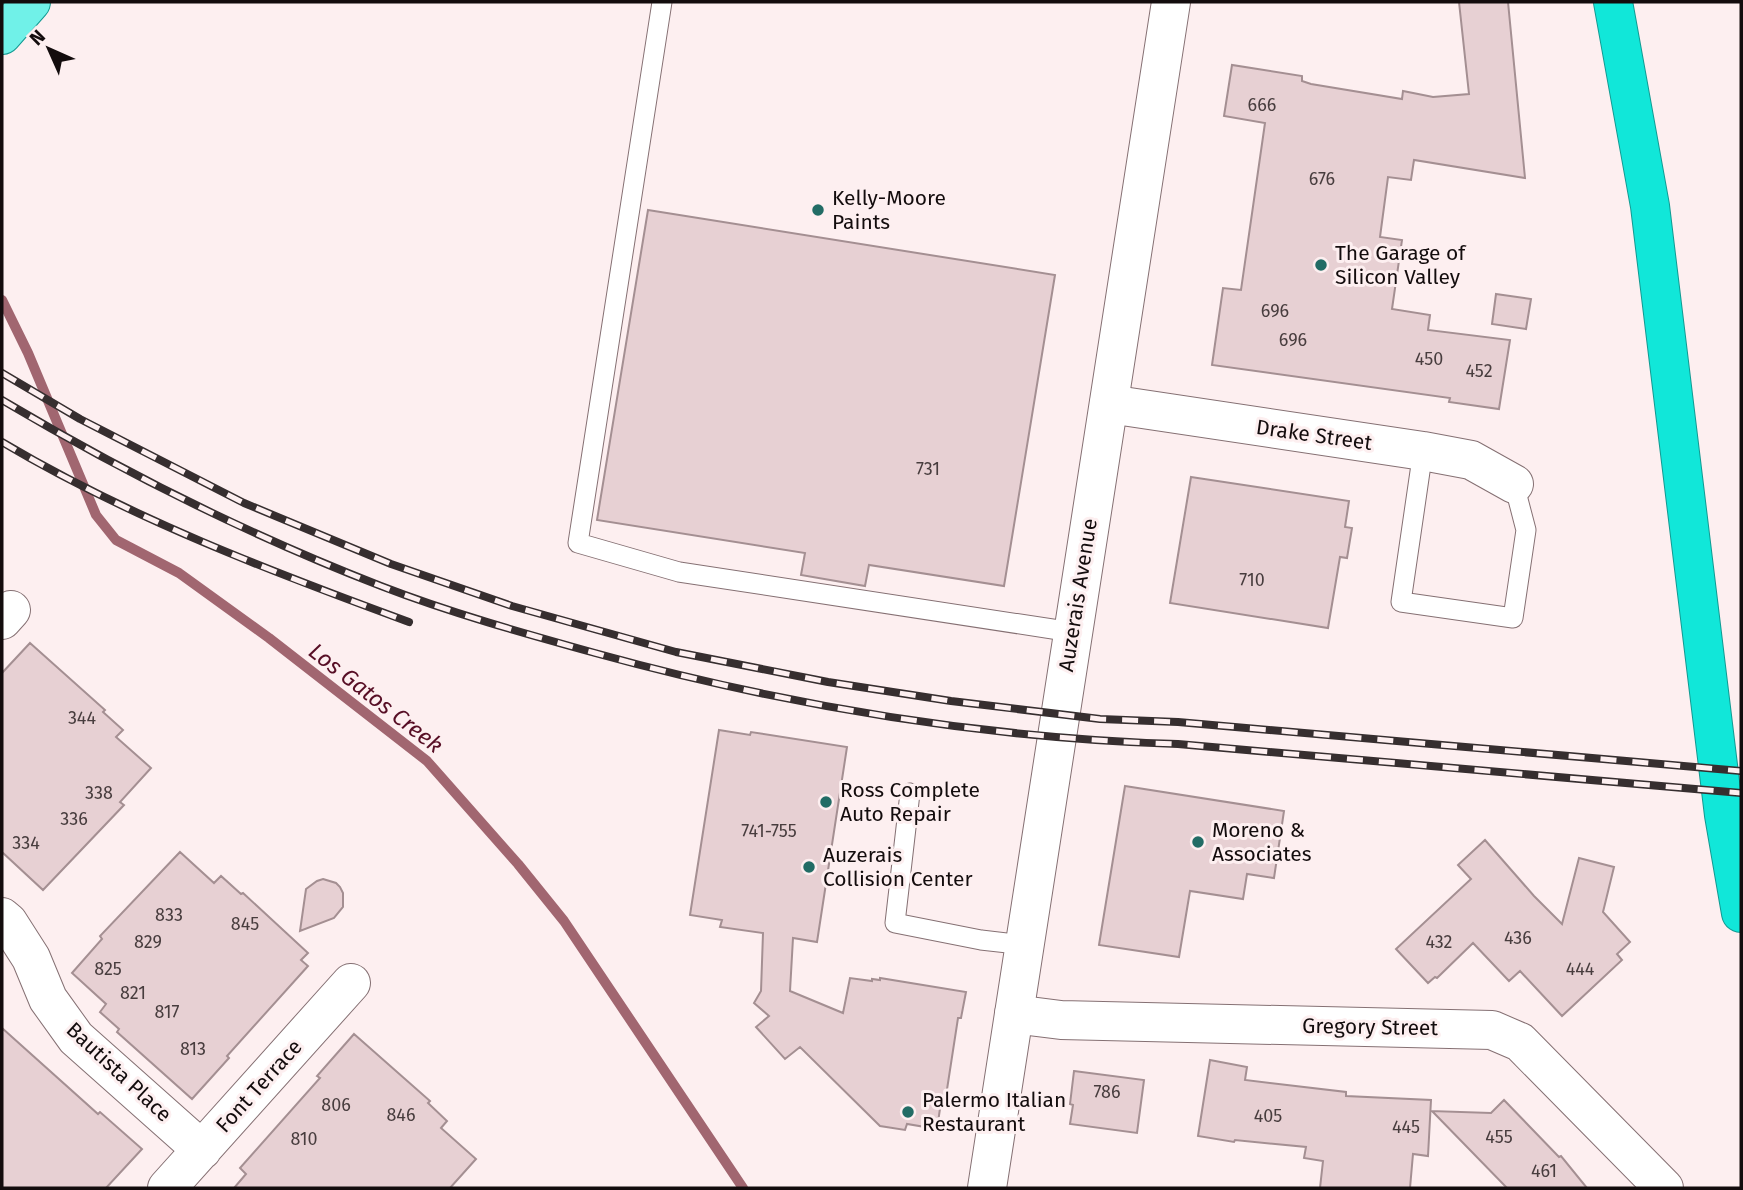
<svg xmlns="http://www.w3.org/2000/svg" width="1743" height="1190" viewBox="0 0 1743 1190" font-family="'Fira Sans',sans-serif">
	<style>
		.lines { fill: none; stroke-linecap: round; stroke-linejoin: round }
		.stream { stroke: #a16670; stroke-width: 10 }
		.building { fill: #e7d0d3; stroke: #a48f92; stroke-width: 2 }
		.lane-casing { stroke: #857073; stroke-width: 21 }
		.street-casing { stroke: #857073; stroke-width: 40 }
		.secondary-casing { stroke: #857073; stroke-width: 40 }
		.primary-casing { stroke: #129a92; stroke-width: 40 }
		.highway-casing { stroke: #129a92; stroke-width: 40 }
		.lane { stroke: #fff; stroke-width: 19 }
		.street { stroke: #fff; stroke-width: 38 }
		.secondary { stroke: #fff; stroke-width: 38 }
		.primary { stroke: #70f1e8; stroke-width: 38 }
		.highway { stroke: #11e7d9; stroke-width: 38 }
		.rail-casing { stroke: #362e2f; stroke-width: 8 }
		.rail { stroke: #fdeff0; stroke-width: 5; stroke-dasharray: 16; stroke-linecap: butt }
		.poi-dot { fill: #226c65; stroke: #fdeff0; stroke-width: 2.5 }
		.labels { text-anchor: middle; stroke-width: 6; stroke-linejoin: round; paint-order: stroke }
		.number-label { font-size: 18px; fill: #483d3e }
		.poi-label { font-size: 21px; fill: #130c0d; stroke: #fdeff0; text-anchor: start }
		.street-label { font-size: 21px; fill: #130c0d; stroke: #fdeff0 }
		.water-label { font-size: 23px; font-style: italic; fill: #570e25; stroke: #fdeff0 }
	</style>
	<rect width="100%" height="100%" fill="#fdeff0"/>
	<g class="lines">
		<path class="stream" d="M2 300 28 353 96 515 116 540 179 573 269 638 427 761 518 864 564 921 743 1188"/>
	</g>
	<path class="building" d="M1459 2H1508L1525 178 1414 160 1411 180 1388 177 1380 237 1402 240 1392 309 1430 315 1428 330 1510 340 1499 409 1449 402 1450 398 1212 365 1223 288 1241 290 1265 123 1224 116 1232 65 1302 76V81L1311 84 1402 99 1403 91 1433 97 1469 94Z
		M648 210 1055 275 1004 586 869 565 865 586 801 575 805 553 597 520Z
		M1496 294 1531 299 1526 329 1492 324Z
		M1191 477 1349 501 1345 527 1352 528 1347 558 1340 557 1328 628 1170 603Z
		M30 643 105 710 103 712 123 730 116 737 151 768 120 802 124 805 43 890 2 852V673Z
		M719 730 750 735 751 732 847 747 817 942 793 938 790 991 843 1013 850 978 872 981V979L880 980V978L966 992 961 1018H958L946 1096 942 1095 937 1129 907 1124 905 1130 880 1126 800 1047 785 1059 756 1027 769 1016 754 1003 761 991 763 933 720 927 722 920 690 915Z
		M1125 786 1284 811 1274 878 1247 874 1243 899 1190 891 1179 957 1099 945Z
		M1485 840 1534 896 1562 924 1579 858 1614 867 1603 912 1630 942 1617 954 1622 960 1562 1016 1520 971 1509 981 1473 943 1437 978 1435 977 1428 983 1396 949 1471 879 1458 865Z
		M180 852 214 883 221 876 241 894 243 893 308 953 301 960 308 966 227 1056 229 1058 192 1099 117 1032 119 1029 100 1012 106 1004 72 973 102 939 100 936Z
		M323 879 336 883 340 887 343 893V907L334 918 300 931 306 889 317 881Z
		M2 1028 98 1114 100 1112 142 1149 106 1188H2Z
		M354 1034 430 1101 428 1103 447 1121 441 1128 476 1159 450 1188H234L246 1174 240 1168 320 1078 317 1076Z
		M1210 1060 1247 1067 1245 1080 1346 1092V1096L1431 1100 1428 1156 1413 1154 1410 1188H1320L1323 1161 1304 1158 1306 1147 1235 1140 1234 1142 1198 1136Z
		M1074 1071 1144 1080 1137 1133 1070 1124 1073 1105 1070 1104Z
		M1504 1100 1559 1157 1561 1156 1587 1188H1507L1432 1111 1491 1113Z"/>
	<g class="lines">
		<defs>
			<path id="lane" d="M662 2 578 543 679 572 1072 632
				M1423 451 1401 602 1513 618 1526 530 1514 484
				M910 793 895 923 981 940 1024 945"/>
			<path id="street" d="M1109 404 1423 451 1471 460 1514 484
				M2 620 11 610
				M2 917 8 922 31 958 48 999 76 1038 202 1150
				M1014 1014 1061 1020 1492 1030 1520 1042 1664 1188
				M167 1188 351 983"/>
			<path id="secondary" d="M987 1188 1171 2"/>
			<path id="primary" d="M2 35 31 2"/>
			<path id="highway" d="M1613 2 1650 206 1724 815 1741 913"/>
		</defs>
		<use href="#lane" class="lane-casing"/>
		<use href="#street" class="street-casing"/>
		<use href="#secondary" class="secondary-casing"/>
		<use href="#primary" class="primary-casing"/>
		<use href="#highway" class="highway-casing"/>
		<use href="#lane" class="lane"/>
		<use href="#street" class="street"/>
		<use href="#secondary" class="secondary"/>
		<use href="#primary" class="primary"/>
		<use href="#highway" class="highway"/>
		<defs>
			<path id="rail" d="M2 373 80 419 244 503 391 564 512 606 676 652 828 682 951 701 1100 719 1178 722 1741 771
				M2 400C123 472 249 535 381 586 451 613 523 633 595 653 784 705 982 738 1178 744L1741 793
				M2 442C130 518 270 571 409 622"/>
		</defs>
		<use href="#rail" class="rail-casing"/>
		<use href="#rail" class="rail"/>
	</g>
	<g class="poi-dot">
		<circle cx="818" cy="210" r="7"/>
		<circle cx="1321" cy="265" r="7"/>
		<circle cx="826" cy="802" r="7"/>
		<circle cx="1198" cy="842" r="7"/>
		<circle cx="809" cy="867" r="7"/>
		<circle cx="908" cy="1112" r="7"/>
	</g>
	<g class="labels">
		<g class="number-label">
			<text x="1262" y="111">666</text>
			<text x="1322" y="185">676</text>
			<text x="1275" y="317">696</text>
			<text x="1293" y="346">696</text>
			<text x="1429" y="365">450</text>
			<text x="1479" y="377">452</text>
			<text x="928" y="475">731</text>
			<text x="1252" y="586">710</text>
			<text x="82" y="724">344</text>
			<text x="99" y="799">338</text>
			<text x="74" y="825">336</text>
			<text x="769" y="837">741-755</text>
			<text x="26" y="849">334</text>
			<text x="169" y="921">833</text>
			<text x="245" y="930">845</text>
			<text x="1518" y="944">436</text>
			<text x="148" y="948">829</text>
			<text x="1439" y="948">432</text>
			<text x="108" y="975">825</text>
			<text x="1580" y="975">444</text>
			<text x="133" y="999">821</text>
			<text x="167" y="1018">817</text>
			<text x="193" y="1055">813</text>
			<text x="1107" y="1098">786</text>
			<text x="336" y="1111">806</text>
			<text x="401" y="1121">846</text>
			<text x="1268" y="1122">405</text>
			<text x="1406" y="1133">445</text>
			<text x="1499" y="1143">455</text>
			<text x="304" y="1145">810</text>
			<text x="1544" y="1177">461</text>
		</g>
		<g class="poi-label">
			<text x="832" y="205">Kelly-Moore<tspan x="832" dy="24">Paints</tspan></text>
			<text x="1335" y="260">The Garage of<tspan x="1335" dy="24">Silicon Valley</tspan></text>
			<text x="840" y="797">Ross Complete<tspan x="840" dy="24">Auto Repair</tspan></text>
			<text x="1212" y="837">Moreno &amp;<tspan x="1212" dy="24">Associates</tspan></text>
			<text x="823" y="862">Auzerais<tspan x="823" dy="24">Collision Center</tspan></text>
			<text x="922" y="1107">Palermo Italian<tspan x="922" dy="24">Restaurant</tspan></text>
		</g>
		<g class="street-label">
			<text transform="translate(1314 435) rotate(8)" y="7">Drake Street</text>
			<text transform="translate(1078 595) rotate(-81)" y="7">Auzerais Avenue</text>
			<text transform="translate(1370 1027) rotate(1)" y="7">Gregory Street</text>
			<text transform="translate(119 1072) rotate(43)" y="7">Bautista Place</text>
			<text transform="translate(259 1086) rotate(-48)" y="7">Font Terrace</text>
		</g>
		<g class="water-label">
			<text transform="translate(376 698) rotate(38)" y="8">Los Gatos Creek</text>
		</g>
	</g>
	<rect width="1743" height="1190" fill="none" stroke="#130c0d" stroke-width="7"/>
	<g transform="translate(49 49) rotate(315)" stroke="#fdeff0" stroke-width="5" paint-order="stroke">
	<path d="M0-5L12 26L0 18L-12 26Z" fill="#130c0d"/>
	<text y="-10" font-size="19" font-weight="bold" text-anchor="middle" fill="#130c0d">N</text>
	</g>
</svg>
